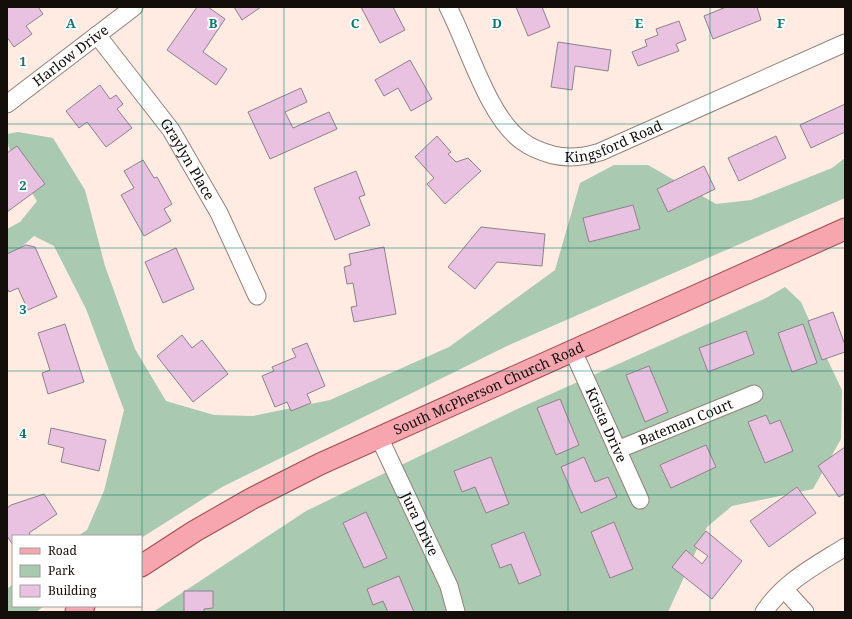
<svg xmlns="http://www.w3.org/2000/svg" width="852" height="619" viewBox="0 0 852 619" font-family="'Noto Serif',serif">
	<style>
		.green { fill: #a9c9b0 }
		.building { fill: #e9c2e1; stroke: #90808c }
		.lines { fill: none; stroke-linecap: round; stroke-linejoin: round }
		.minor-casing { stroke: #948279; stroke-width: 19 }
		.major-casing { stroke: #a44a52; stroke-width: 23 }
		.minor { stroke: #fff; stroke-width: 17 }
		.major { stroke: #f7a6af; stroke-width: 21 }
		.grid { fill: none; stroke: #0f766e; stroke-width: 1; stroke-opacity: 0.55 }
		.labels { text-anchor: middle; stroke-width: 4; stroke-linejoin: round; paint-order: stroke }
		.street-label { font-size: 14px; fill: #140e0a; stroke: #fff }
		.grid-label { font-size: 13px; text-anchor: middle; font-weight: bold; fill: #0f766e; stroke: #fff; stroke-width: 4; stroke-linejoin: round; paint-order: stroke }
	</style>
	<rect width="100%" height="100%" fill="#ffebe1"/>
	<path class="green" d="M18 132 53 138 85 190 105 266 135 349 166 401 214 415 253 416 330 400 449 347 555 270 580 183 614 165H648L716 204 751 200 832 168 845 158V198L507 346 222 487 141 538V536H78L87 530 104 491 124 410 86 309 54 246 34 236 7 260V229L20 222 37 201C26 183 7 156 7 134Z
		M785 287 801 302 818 340 842 390 841 439 813 489 732 506 707 527 668 612H153L306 511 515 410 766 298Z
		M13 584V606H44L36 612H7V589Z"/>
	<path class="building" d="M7 7H38L43 14 26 26 32 34 14 47 7 37Z
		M197 7H208L225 19 203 52 227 69 216 85 167 50Z
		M234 7H261L242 20Z
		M361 7H393L405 30 380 43Z
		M516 7H542L550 27 528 36Z
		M726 7H757L761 20 713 39 704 16Z
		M679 21 686 40 676 44 679 51 638 66 632 52 647 46 645 40 658 35 656 29Z
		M558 42 611 50 608 71 575 66 572 90 551 87Z
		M410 60 432 99 411 111 398 88 384 96 375 80Z
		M100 85 110 99 116 95 123 104 117 109 132 128 106 147 87 122 79 128 66 111Z
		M301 88 307 102 285 112 293 128 329 112 337 129 270 159 248 112Z
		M845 104V132L811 148 800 125Z
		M437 136 451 152 448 154 456 162 468 158 481 171 445 204 427 184 434 178 415 157Z
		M776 136 786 158 739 181 728 158Z
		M17 146 45 184 7 212V153Z
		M143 160 154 178 157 177 172 204 164 209 171 221 144 236 121 195 134 188 124 171Z
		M704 166 715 189 668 212 657 189Z
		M356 171 365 195 359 197 370 225 335 240 314 188Z
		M633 205 640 229 589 242 583 218Z
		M481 227 545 234 542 266 497 262 475 289 448 267Z
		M26 245 35 247 57 297 28 310 18 288 9 292 7 288V254Z
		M384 247 396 314 354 322 351 307 357 306 353 283 347 284 344 267 351 265 349 254Z
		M176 248 194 289 163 303 145 262Z
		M833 312 845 345V352L822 360 808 321Z
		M65 324 84 382 48 394 42 373 50 370 38 333Z
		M803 324 817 363 792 372 778 333Z
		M746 331 754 354 708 372 699 348Z
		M182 335 192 348 202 340 228 374 193 402 157 356Z
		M307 343 325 386 307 394 311 403 291 411 287 402 275 407 262 376 274 371 272 367 296 357 292 349Z
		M649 366 668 412 645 422 626 375Z
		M560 399 579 445 556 455 537 408Z
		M766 415 770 424 780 420 793 451 765 463 748 422Z
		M51 428 106 440 99 471 61 462 64 448 48 444Z
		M706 445 716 467 671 488 660 465Z
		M845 447V493L839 497 818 466Z
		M491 457 509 504 486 513 475 487 462 492 454 471Z
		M584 457 595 482 608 477 617 497 581 513 561 467Z
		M797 487 816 513 769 547 750 521Z
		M44 494 57 514 29 533 31 536H13V545L7 536V508L11 505Z
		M366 512 387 558 364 568 343 523Z
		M614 522 633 569 610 578 591 532Z
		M706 531 742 561 712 599 672 567 686 550 702 564 708 556 694 546Z
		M524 532 541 575 519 584 511 564 500 568 491 545Z
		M399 576 414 612H388L383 601 373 605 367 589Z
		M184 591H213V608L204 609V612H184Z"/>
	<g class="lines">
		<defs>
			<g id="minor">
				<path id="s1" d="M448 7C468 45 488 117 522 141 531 148 542 152 553 155 570 159 584 157 600 152L845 43"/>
				<path id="s2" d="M97 35 171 130 219 213 257 296"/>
				<path id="s3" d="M7 104 134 7"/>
				<path id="s4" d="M573 351 640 500"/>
				<path id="s5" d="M379 437 449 586 456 612"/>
				<path id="s6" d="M617 450 754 394"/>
				<path d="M784 589 805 612"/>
				<path d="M764 612C785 581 815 566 845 547"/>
			</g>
			<g id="major">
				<path id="s7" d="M141 566 195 531 251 499 320 464 845 229"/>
				<path d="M76 612 84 606"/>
			</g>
		</defs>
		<use href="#minor" class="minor-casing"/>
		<use href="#major" class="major-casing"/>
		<use href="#minor" class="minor"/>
		<use href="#major" class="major"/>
	</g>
	<path class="grid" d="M142 7V612M284 7V612M426 7V612M568 7V612M710 7V612M7 124H845M7 248H845M7 371H845M7 495H845"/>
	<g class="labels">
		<g class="street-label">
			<text dy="5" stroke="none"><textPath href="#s3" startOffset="80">Harlow Drive</textPath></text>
			<text dy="5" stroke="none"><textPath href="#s1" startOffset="252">Kingsford Road</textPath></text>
			<text dy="5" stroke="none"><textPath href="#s2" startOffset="154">Graylyn Place</textPath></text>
			<text dy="5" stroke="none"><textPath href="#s7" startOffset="391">South McPherson Church Road</textPath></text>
			<text dy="5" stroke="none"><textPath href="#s6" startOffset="74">Bateman Court</textPath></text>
			<text dy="5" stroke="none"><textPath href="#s4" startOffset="81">Krista Drive</textPath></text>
			<text dy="5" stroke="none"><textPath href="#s5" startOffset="96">Jura Drive</textPath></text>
		</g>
	</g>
	<g class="grid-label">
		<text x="71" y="28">A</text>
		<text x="213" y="28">B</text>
		<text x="355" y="28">C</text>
		<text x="497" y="28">D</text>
		<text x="639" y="28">E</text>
		<text x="781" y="28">F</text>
		<text x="23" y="66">1</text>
		<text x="23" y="190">2</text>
		<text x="23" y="314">3</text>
		<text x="23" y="438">4</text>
	</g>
	<rect width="852" height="619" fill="none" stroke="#140e0a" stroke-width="16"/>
	<rect x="12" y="535" width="130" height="72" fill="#ffffff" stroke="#a19f9d"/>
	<rect x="20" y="548" width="20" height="6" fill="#f7a6af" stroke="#a19f9d"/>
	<text x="48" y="555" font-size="12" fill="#140e0a">Road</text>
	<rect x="20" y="565" width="20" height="12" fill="#a9c9b0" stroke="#a19f9d"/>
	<text x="48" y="575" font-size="12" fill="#140e0a">Park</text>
	<rect x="20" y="585" width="20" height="12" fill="#e9c2e1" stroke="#a19f9d"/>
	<text x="48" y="595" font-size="12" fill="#140e0a">Building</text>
</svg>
